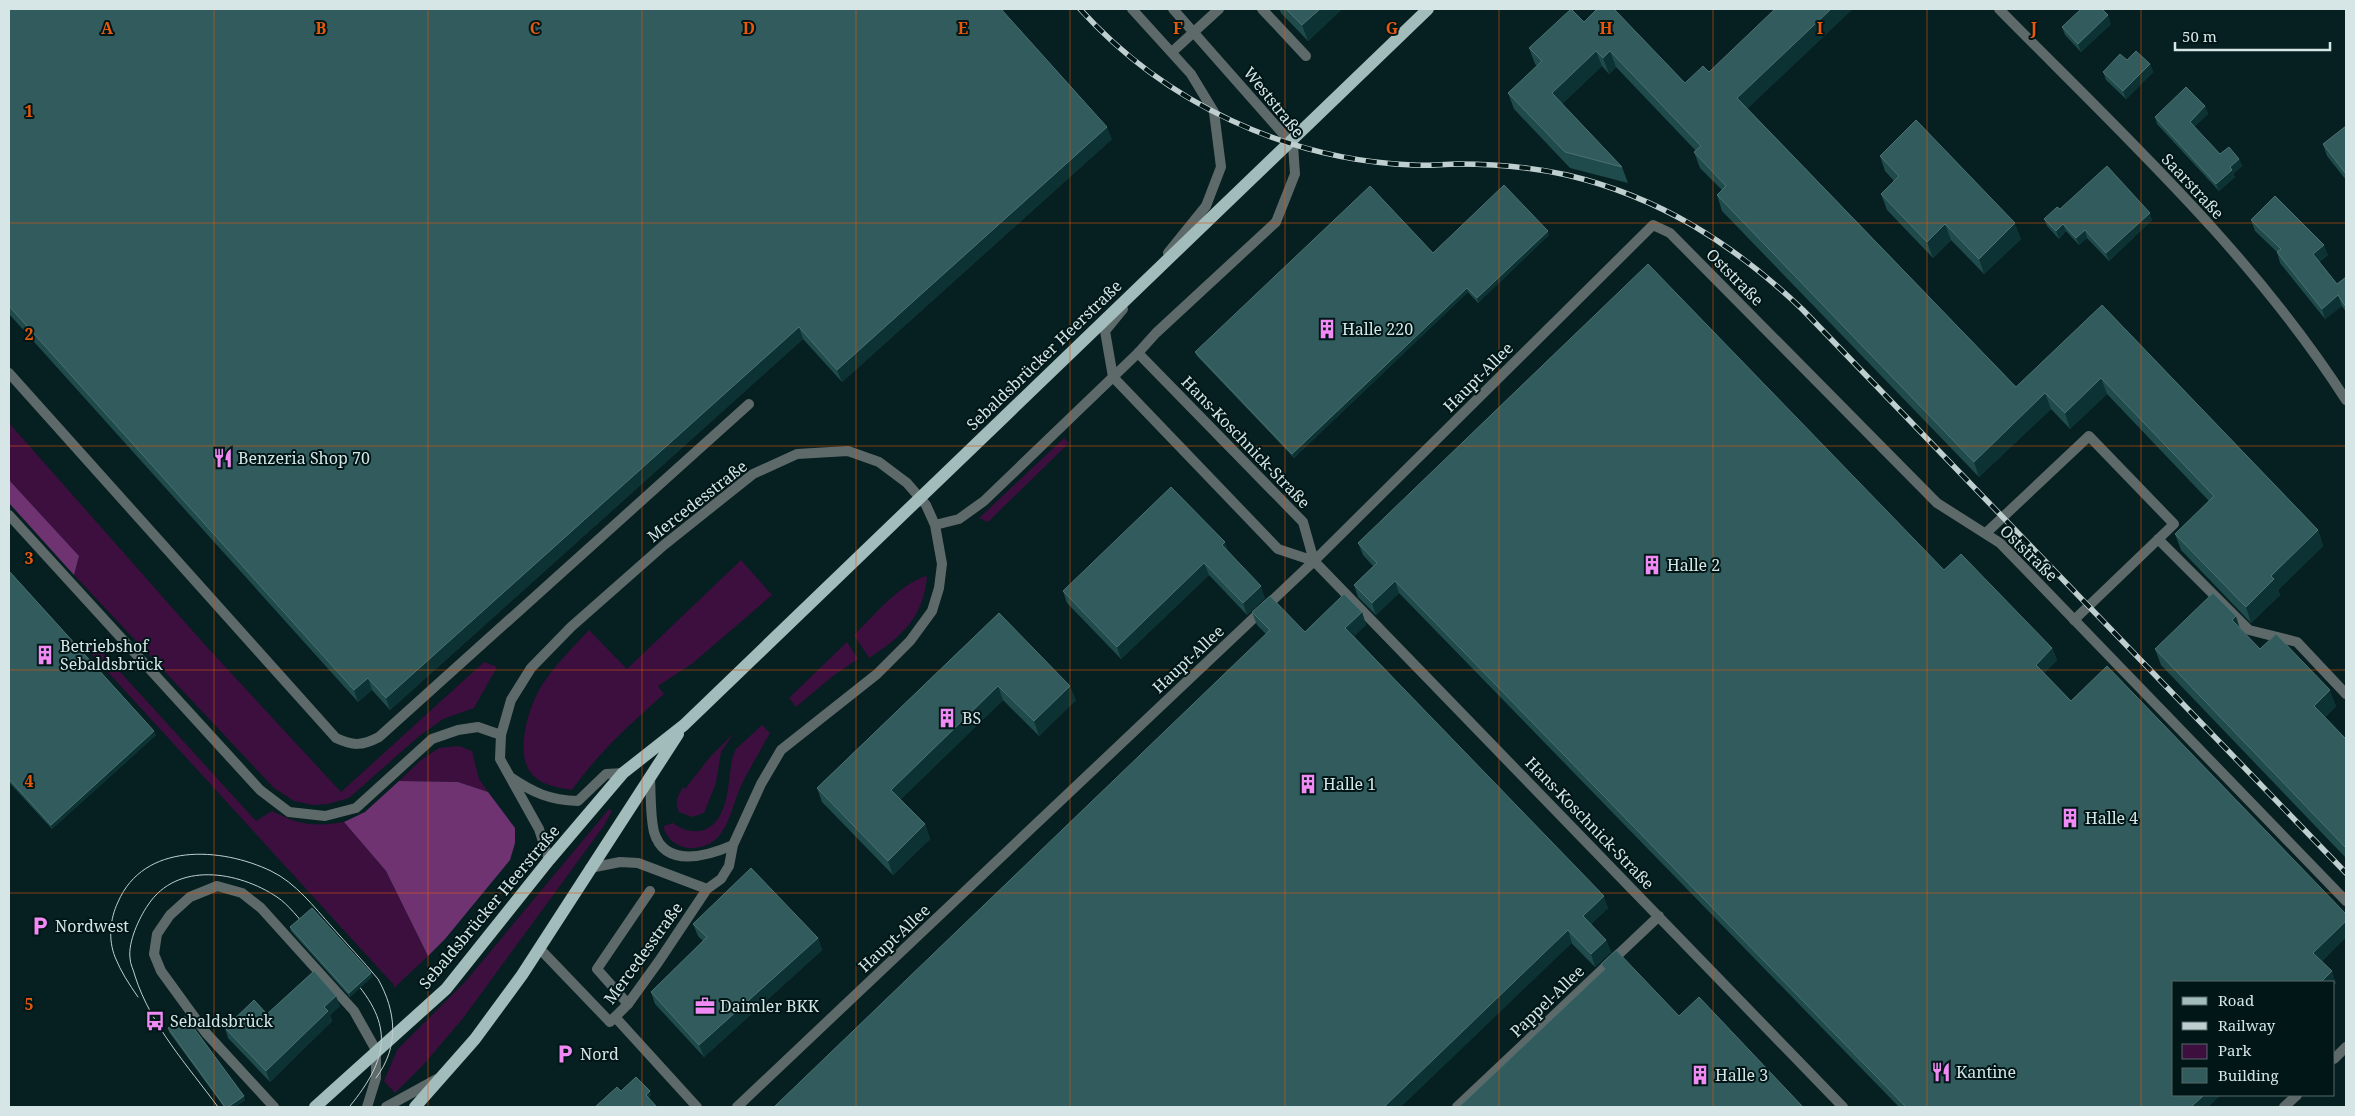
<svg xmlns="http://www.w3.org/2000/svg" width="2355" height="1116" viewBox="0 0 2355 1116" font-family="'Noto Serif',serif">
	<style>
		.green { fill: #3c0f3e }
		.forest { fill: #703372 }
		.lines { fill: none; stroke-linecap: round; stroke-linejoin: round }
		.service { stroke: #5e6a6a; stroke-width: 10 }
		.minor { stroke: #5e6a6a; stroke-width: 10 }
		.primary { stroke: #a2bbbb; stroke-width: 12 }
		.tram { stroke: #bfcfcf; stroke-width: 1 }
		.rail-casing { stroke: #bfcfcf; stroke-width: 5.5 }
		.rail { stroke: #001617; stroke-width: 4; stroke-dasharray: 11; stroke-linecap: butt }
		.wall { fill: #1f4b4c }
		.shaded-wall { fill: #0d3234 }
		.building { fill: #325b5d; stroke: #4c7172 }
		.grid { fill: none; stroke: #e8590c; stroke-width: 1; stroke-opacity: 0.55 }
		.labels { text-anchor: middle; stroke-width: 4; stroke-linejoin: round; paint-order: stroke }
		.street-label { font-size: 16px; fill: #d6e5e5; stroke: #001617 }
		.poi-label { font-size: 16px; fill: #d6e5e5; stroke: #001617; text-anchor: start }
		.grid-label { font-size: 16px; text-anchor: middle; font-weight: bold; fill: #e8590c; stroke: #001617; stroke-width: 4; stroke-linejoin: round; paint-order: stroke }
	</style>
	<rect width="100%" height="100%" fill="#061f20"/>
	<path class="green" d="M9 423 206 646 341 792 484 662 497 667 474 708 443 719 418 737 349 798 328 804 313 805 294 801 274 788 74 575 79 556 9 480Z
		M1064 438 1069 443 988 522 979 518Z
		M741 560 772 595 693 663 658 686 664 694C630 724 598 753 572 790 561 788 545 786 536 778 511 760 529 703 544 682 557 663 574 646 589 630L627 669Z
		M927 576C924 616 902 637 869 658L854 635C874 616 900 583 927 576Z
		M92 641 256 821 272 811C299 825 314 827 344 822L386 871 428 956 394 988 393 984 85 647Z
		M847 642 858 659 834 675 796 707 789 698Z
		M762 725 770 733C760 751 749 769 740 788 730 811 727 846 694 848 687 849 678 846 672 841 668 837 663 831 664 826L673 823C681 829 689 832 699 831 731 826 727 778 733 756L736 749Z
		M734 733 721 752 716 783 704 813 692 817 679 812C674 802 678 796 683 787L685 789 710 757Z
		M459 746 472 751 479 779 488 792 458 782 399 781 421 760 439 748Z
		M609 809 612 811 603 827 464 1017 424 1064 395 1093 384 1081 397 1050 465 982Z"/>
	<path class="forest" d="M9 480 79 556 74 575 9 503Z
		M399 781 458 782 488 792 515 828V843L510 860 445 939 428 956 386 871 344 822 365 812Z"/>
	<g class="lines">
		<path class="service" d="M1132 9 1191 74 1214 112 1221 167 1206 206 1168 253
			M1262 9 1306 56
			M1172 52 1219 9
			M1138 353 1156 333 1276 222 1295 174 1293 145 1173 9
			M9 373 336 738C353 746 362 746 379 737L749 404
			M1113 377 1105 331 1123 309
			M1986 533 2089 436 2174 524 2074 620
			M2158 539 2249 630 2297 642 2346 694
			M628 1004 597 969 650 891
			M615 1017 697 1107
			M274 1107 206 1033 161 971 154 954 157 934 170 915 190 897 217 886 242 893 261 908 354 1011 376 1050V1078L367 1107
			M386 1107 437 1079"/>
		<path class="minor" d="M1999 9C2121 133 2252 253 2346 400
			M1113 377 1278 549 1314 561 1843 1107
			M9 515 260 790 289 812 325 816 356 808 432 739 458 730 478 727 501 735
			M935 525 959 519 984 501 1138 353 1303 522 1314 561
			M510 777C534 793 549 800 578 801L606 774 623 773
			M650 778C651 795 650 815 654 832 665 869 708 856 733 845
			M590 868 620 862 638 863 707 889
			M539 948 610 1022 628 1004 659 961 707 889 721 879 729 866 733 845 761 784 781 750 877 674 910 641 932 611 939 588 942 564 935 525 926 505 907 483 879 462 848 451 797 454 753 474 664 545 571 627 531 668 511 700 501 735 500 759 539 829 549 860
			M2334 1059 2346 1047
			M737 1107 1314 561 1653 225 1670 233 1937 503 2000 543 2346 901
			M1457 1107 1659 916
			M2284 1107 2297 1095"/>
		<path class="primary" d="M315 1107 446 989 549 860 623 773 684 725 1428 9
			M415 1107 475 1039 522 975 678 734"/>
		<path class="tram" d="M138 997C129 984 121 972 115 957 108 939 110 919 118 902 144 842 221 847 271 871 296 883 314 907 332 927 347 944 363 961 378 979 396 1011 400 1046 376 1078
			M350 1106C388 1059 395 1026 352 978
			M218 1107C188 1066 151 1026 135 976 134 971 130 964 130 958 128 942 139 918 148 905 177 861 238 871 277 897 289 905 299 919 309 930"/>
		<defs>
			<path id="rail" d="M1080 9C1165 103 1287 160 1413 165 1428 166 1443 164 1458 164 1494 164 1532 167 1567 175 1660 197 1735 245 1803 310L2346 873"/>
		</defs>
		<use href="#rail" class="rail-casing"/>
		<use href="#rail" class="rail"/>
	</g>
	<path class="wall" d="M9 9 1112 139 842 382 803 339 390 710 372 690 358 702 9 314Z
		M1279 9H1342L1308 41 1281 13Z
		M1584 22 1685 83 1709 72 1748 109 2016 387 2102 305 2318 530 2323 546 2278 590 2280 595 2251 623 2181 550 2175 534 2209 501 2107 394 2070 429 2051 409 1979 477 1722 211 1717 195 1722 190 1700 168 1694 152 1696 151 1616 67 1609 74 1602 66 1562 104 1622 167 1628 183 1570 168 1514 109 1508 93 1537 66 1535 64 1529 48Z
		M2111 24 2081 52 2065 35 2062 27Z
		M2150 64 2153 72 2126 99 2106 80 2103 72Z
		M2205 106 2208 114 2194 127 2220 154 2239 159 2242 166 2233 174 2235 177 2219 191 2157 124 2155 117Z
		M2346 126V180L2327 156 2323 144Z
		M1880 156 2021 239 1984 274 1951 240 1933 258 1887 210 1881 194 1894 181 1885 171Z
		M2060 209 2152 220 2109 261 2087 238 2079 245 2066 231 2059 239 2047 226 2044 219Z
		M2251 220 2328 255 2319 262 2337 284 2346 277V312L2342 306 2325 319 2280 263 2277 252 2255 231Z
		M1549 235 1478 303 1468 292 1294 458 1197 356 1195 352 1433 253Z
		M1358 543 1944 570 2052 648 2057 660 2044 673 2071 701 2346 937 2322 961 2336 983 2208 1107H1899L1399 593 1376 615 1358 597 1354 585 1373 566 1363 555Z
		M1229 553 1265 598 1247 615 1209 575 1121 659 1067 603 1063 591Z
		M9 571 156 735 52 829 9 782Z
		M1252 612 1305 632 1362 612 1366 625 1354 636 1608 908 1591 924 1606 940 1611 952 1595 967 1266 634 1257 625Z
		M999 613 1076 700 1039 736 1003 700 900 800 925 824 930 839 893 875 822 802 817 788Z
		M2240 628 2260 649 2336 706 2325 717 2346 739V858L2161 665 2155 649Z
		M693 924 818 938 822 950 704 1057 655 1004 651 992 703 941 698 936Z
		M290 927 371 973 372 977 350 997 291 931Z
		M340 1006 330 1015 332 1021 270 1082 228 1038 225 1028 267 1014Z
		M168 1028 245 1100 235 1107H224L169 1032Z"/>
	<path class="shaded-wall" d="M1320 9H1342L1308 41 1302 25Z
		M1831 9H1853L1743 113 1737 98Z
		M2108 15 2111 24 2081 52 2078 44Z
		M1596 51 1602 66 1557 109 1552 93Z
		M1610 51 1616 67 1609 74 1603 58Z
		M2150 64 2153 72 2126 99 2123 91Z
		M2205 106 2208 114 2192 129 2190 122Z
		M1107 127 1112 139 842 382 837 370Z
		M2239 159 2242 166 2233 174 2235 177 2219 191 2216 184 2230 167Z
		M2150 213 2152 220 2109 261 2106 253Z
		M2015 223 2021 239 1984 274 1979 259Z
		M1945 224 1951 240 1933 258 1927 242Z
		M2063 224 2066 231 2059 239 2056 231Z
		M2085 230 2087 238 2079 245 2076 238Z
		M1548 231 1549 235 1478 303 1477 298Z
		M2324 245 2328 255 2316 264 2313 254Z
		M1467 288 1468 292 1294 458 1292 454Z
		M2338 295 2342 306 2325 319 2322 309Z
		M799 327 803 339 390 710 386 698Z
		M2101 378 2107 394 2070 429 2065 413Z
		M2045 393 2051 409 1979 477 1974 462Z
		M2318 530 2323 546 2278 590 2280 595 2251 623 2246 607 2271 576Z
		M1225 542 1230 555 1222 545Z
		M1204 563 1209 575 1121 659 1117 647Z
		M1395 581 1399 593 1376 615 1372 603Z
		M1261 586 1265 598 1247 615 1243 603Z
		M1362 612 1366 625 1350 640 1345 628Z
		M2236 616 2241 632 2232 620Z
		M2052 648 2057 660 2040 677 2036 665Z
		M368 678 372 690 358 702 354 690Z
		M998 686 1003 700 896 804 891 790Z
		M1070 686 1076 700 1039 736 1034 721Z
		M2330 690 2336 706 2320 721 2314 706Z
		M154 731 156 735 52 829 51 825Z
		M925 824 930 839 893 875 888 861Z
		M1604 896 1608 908 1587 928 1583 916Z
		M2346 921V937L2318 965 2313 953Z
		M1568 930 1572 943 1401 1107H1384Z
		M818 938 822 950 704 1057 699 1045Z
		M1606 940 1611 952 1595 967 1591 954Z
		M2332 971 2336 983 2334 986V982H2321Z
		M371 973 372 977 350 997 349 993Z
		M336 996 340 1006 330 1015 332 1021 270 1082 266 1071 324 1007Z
		M650 1091 651 1096 647 1099 646 1095Z
		M2204 1095H2221L2208 1107H2191Z
		M244 1096 245 1100 235 1107H228Z"/>
	<path class="building" d="M9 9H1001L1107 127 837 370 799 327 386 698 368 678 354 690 9 306Z
		M1286 9H1320L1302 25Z
		M1571 9 1584 22 1597 9H1614L1685 83 1703 66 1709 72 1775 9H1831L1737 98 2016 387 2102 305 2318 530 2271 576 2274 579 2246 607 2175 534 2214 496 2101 378 2065 413 2045 393 1974 462 1717 195 1726 186 1694 152 1701 146 1610 51 1603 58 1596 51 1552 93 1622 167 1565 152 1508 93 1542 61 1529 48Z
		M2081 9H2102L2108 15 2078 44 2062 27Z
		M2136 51 2150 64 2123 91 2103 72 2120 54 2127 60Z
		M2186 87 2205 106 2190 122 2220 154 2229 147 2239 159 2230 167 2232 170 2216 184 2155 117Z
		M1916 120 2015 223 1979 259 1945 224 1927 242 1881 194 1899 176 1880 156Z
		M2346 126V174L2323 144Z
		M2107 166 2150 213 2106 253 2085 230 2076 238 2063 224 2056 231 2044 219 2057 207 2060 209Z
		M1504 185 1548 231 1477 298 1467 288 1292 454 1195 352 1370 186 1433 253Z
		M2275 196 2324 245 2313 254 2337 284 2346 277V307L2338 295 2322 309 2277 252 2281 249 2251 220Z
		M1648 264 1944 570 1961 554 2052 648 2036 665 2071 701 2107 666 2346 914V921L2313 953 2332 971 2321 982H2174V1095H2204L2191 1107H1906L1395 581 1372 603 1354 585 1377 563 1358 543Z
		M1171 487 1225 542 1222 545 1261 586 1243 603 1204 563 1117 647 1063 591Z
		M9 571 154 731 51 825 9 779Z
		M2213 593 2236 616 2232 620 2260 649 2276 634 2330 690 2314 706 2346 739V848L2155 649Z
		M1344 594 1362 612 1345 628 1604 896 1583 916 1606 940 1591 954 1568 930 1384 1107H774L1270 630 1252 612 1270 596 1305 632Z
		M999 613 1070 686 1034 721 998 686 891 790 925 824 888 861 817 788Z
		M751 868 818 938 699 1045 651 992 707 937 693 924Z
		M312 908 371 973 349 993 290 927Z
		M1616 950 1679 1016 1699 997 1803 1107H1459L1605 969 1601 964Z
		M314 971 336 996 324 1007 328 1011 266 1071 225 1028 254 1000 267 1014Z
		M185 1016 244 1096 228 1107H225L168 1028Z
		M636 1077 650 1091 646 1095 657 1107H595L617 1087 621 1091Z"/>
	<path class="grid" d="M214 9V1107M428 9V1107M642 9V1107M856 9V1107M1070 9V1107M1285 9V1107M1499 9V1107M1713 9V1107M1927 9V1107M2141 9V1107M9 223H2346M9 446H2346M9 670H2346M9 893H2346"/>
	<defs>
		<symbol id="building-bare" viewBox="-9 -9 18 18"><path d="M-4-6H4V6H1V3H-1V6H-4ZM-2.5-4.3h1.7v1.8h-1.7ZM.8-4.3h1.7v1.8H.8ZM-2.5-1h1.7V.8h-1.7ZM.8-1h1.7V.8H.8Z" fill="#f18af4" stroke="#001617" stroke-width="2.5" paint-order="stroke"/></symbol>
		<symbol id="restaurant-bare" viewBox="-9 -9 18 18"><path d="M-5-6h1v4h1v-4h1v4h1v-4h1v5L-1.5 .5V6h-2V.5L-5-1ZM5-6V6H3V1.5H1.5Q1.5-4 5-6Z" fill="#f18af4" stroke="#001617" stroke-width="2.5" paint-order="stroke"/></symbol>
		<symbol id="parking-bare" viewBox="-9 -9 18 18"><path d="M-3.5-5.5H1a3.5 3.5 0 0 1 0 7H-1V5.5H-3.5ZM-1-3.4V-.6H.8a1.4 1.4 0 0 0 0-2.8Z" fill="#f18af4" stroke="#001617" stroke-width="2.5" paint-order="stroke"/></symbol>
		<symbol id="office-bare" viewBox="-9 -9 18 18"><path d="M-6-3h4V-5.5h4V-3h4V5H-6ZM-1-4.5V-3h2v-1.5ZM-6 0V1H6V0Z" fill="#f18af4" stroke="#001617" stroke-width="2.5" paint-order="stroke"/></symbol>
		<symbol id="bus-bare" viewBox="-9 -9 18 18"><path d="M-5-6H5V4H4V6H2V4H-2V6H-4V4H-5ZM-3.5-4V0h7V-4ZM-3.5 1.2v1.5H-2V1.2ZM2 1.2v1.5H3.5V1.2Z" fill="#f18af4" stroke="#001617" stroke-width="2.5" paint-order="stroke"/></symbol>
	</defs>
	<g fill-rule="evenodd">
		<use href="#building-bare" x="1313" y="315" width="28" height="28"/>
		<use href="#restaurant-bare" x="209" y="444" width="28" height="28"/>
		<use href="#building-bare" x="1638" y="551" width="28" height="28"/>
		<use href="#building-bare" x="31" y="641" width="28" height="28"/>
		<use href="#building-bare" x="933" y="704" width="28" height="28"/>
		<use href="#building-bare" x="1294" y="770" width="28" height="28"/>
		<use href="#building-bare" x="2056" y="804" width="28" height="28"/>
		<use href="#parking-bare" x="26" y="912" width="28" height="28"/>
		<use href="#office-bare" x="691" y="992" width="28" height="28"/>
		<use href="#bus-bare" x="141" y="1007" width="28" height="28"/>
		<use href="#parking-bare" x="551" y="1040" width="28" height="28"/>
		<use href="#restaurant-bare" x="1927" y="1058" width="28" height="28"/>
		<use href="#building-bare" x="1686" y="1061" width="28" height="28"/>
	</g>
	<g class="labels">
		<g class="street-label">
			<text transform="translate(1274 102) rotate(51)" y="6">Weststraße</text>
			<text transform="translate(2193 186) rotate(47)" y="6">Saarstraße</text>
			<text transform="translate(1735 277) rotate(45)" y="6">Oststraße</text>
			<text transform="translate(1044 355) rotate(-44)" y="6">Sebaldsbrücker Heerstraße</text>
			<text transform="translate(1478 377) rotate(-45)" y="6">Haupt-Allee</text>
			<text transform="translate(1246 442) rotate(46)" y="6">Hans-Koschnick-Straße</text>
			<text transform="translate(697 501) rotate(-38)" y="6">Mercedesstraße</text>
			<text transform="translate(2029 553) rotate(44)" y="6">Oststraße</text>
			<text transform="translate(1188 659) rotate(-43)" y="6">Haupt-Allee</text>
			<text transform="translate(1590 823) rotate(46)" y="6">Hans-Koschnick-Straße</text>
			<text transform="translate(489 907) rotate(-50)" y="6">Sebaldsbrücker Heerstraße</text>
			<text transform="translate(894 938) rotate(-43)" y="6">Haupt-Allee</text>
			<text transform="translate(643 953) rotate(-54)" y="6">Mercedesstraße</text>
			<text transform="translate(1547 1001) rotate(-44)" y="6">Pappel-Allee</text>
		</g>
		<g class="poi-label">
			<text x="1342" y="335">Halle 220</text>
			<text x="238" y="464">Benzeria Shop 70</text>
			<text x="1667" y="571">Halle 2</text>
			<text x="60" y="652">Betriebshof<tspan x="60" dy="18">Sebaldsbrück</tspan></text>
			<text x="962" y="724">BS</text>
			<text x="1323" y="790">Halle 1</text>
			<text x="2085" y="824">Halle 4</text>
			<text x="55" y="932">Nordwest</text>
			<text x="720" y="1012">Daimler BKK</text>
			<text x="170" y="1027">Sebaldsbrück</text>
			<text x="580" y="1060">Nord</text>
			<text x="1956" y="1078">Kantine</text>
			<text x="1715" y="1081">Halle 3</text>
		</g>
	</g>
	<g class="grid-label">
		<text x="107" y="34">A</text>
		<text x="321" y="34">B</text>
		<text x="535" y="34">C</text>
		<text x="749" y="34">D</text>
		<text x="963" y="34">E</text>
		<text x="1178" y="34">F</text>
		<text x="1392" y="34">G</text>
		<text x="1606" y="34">H</text>
		<text x="1820" y="34">I</text>
		<text x="2034" y="34">J</text>
		<text x="29" y="117">1</text>
		<text x="29" y="340">2</text>
		<text x="29" y="564">3</text>
		<text x="29" y="787">4</text>
		<text x="29" y="1010">5</text>
	</g>
	<rect width="2355" height="1116" fill="none" stroke="#d6e5e5" stroke-width="20"/>
	<rect x="2172" y="981" width="162" height="115" fill="#001617" stroke="#566969"/>
	<rect x="2182" y="997" width="25" height="8" fill="#a2bbbb" stroke="#566969"/>
	<text x="2218" y="1006" font-size="15" fill="#d6e5e5">Road</text>
	<rect x="2182" y="1022" width="25" height="8" fill="#bfcfcf" stroke="#566969"/>
	<text x="2218" y="1031" font-size="15" fill="#d6e5e5">Railway</text>
	<rect x="2182" y="1044" width="25" height="15" fill="#3c0f3e" stroke="#566969"/>
	<text x="2218" y="1056" font-size="15" fill="#d6e5e5">Park</text>
	<rect x="2182" y="1068" width="25" height="15" fill="#325b5d" stroke="#566969"/>
	<text x="2218" y="1081" font-size="15" fill="#d6e5e5">Building</text>
	<path d="M2175 42v8h155v-8" fill="none" stroke="#d6e5e5" stroke-width="2.5"/>
	<text x="2182" y="42" font-size="15" fill="#d6e5e5" stroke="#001617" stroke-width="4" paint-order="stroke">50 m</text>
</svg>
